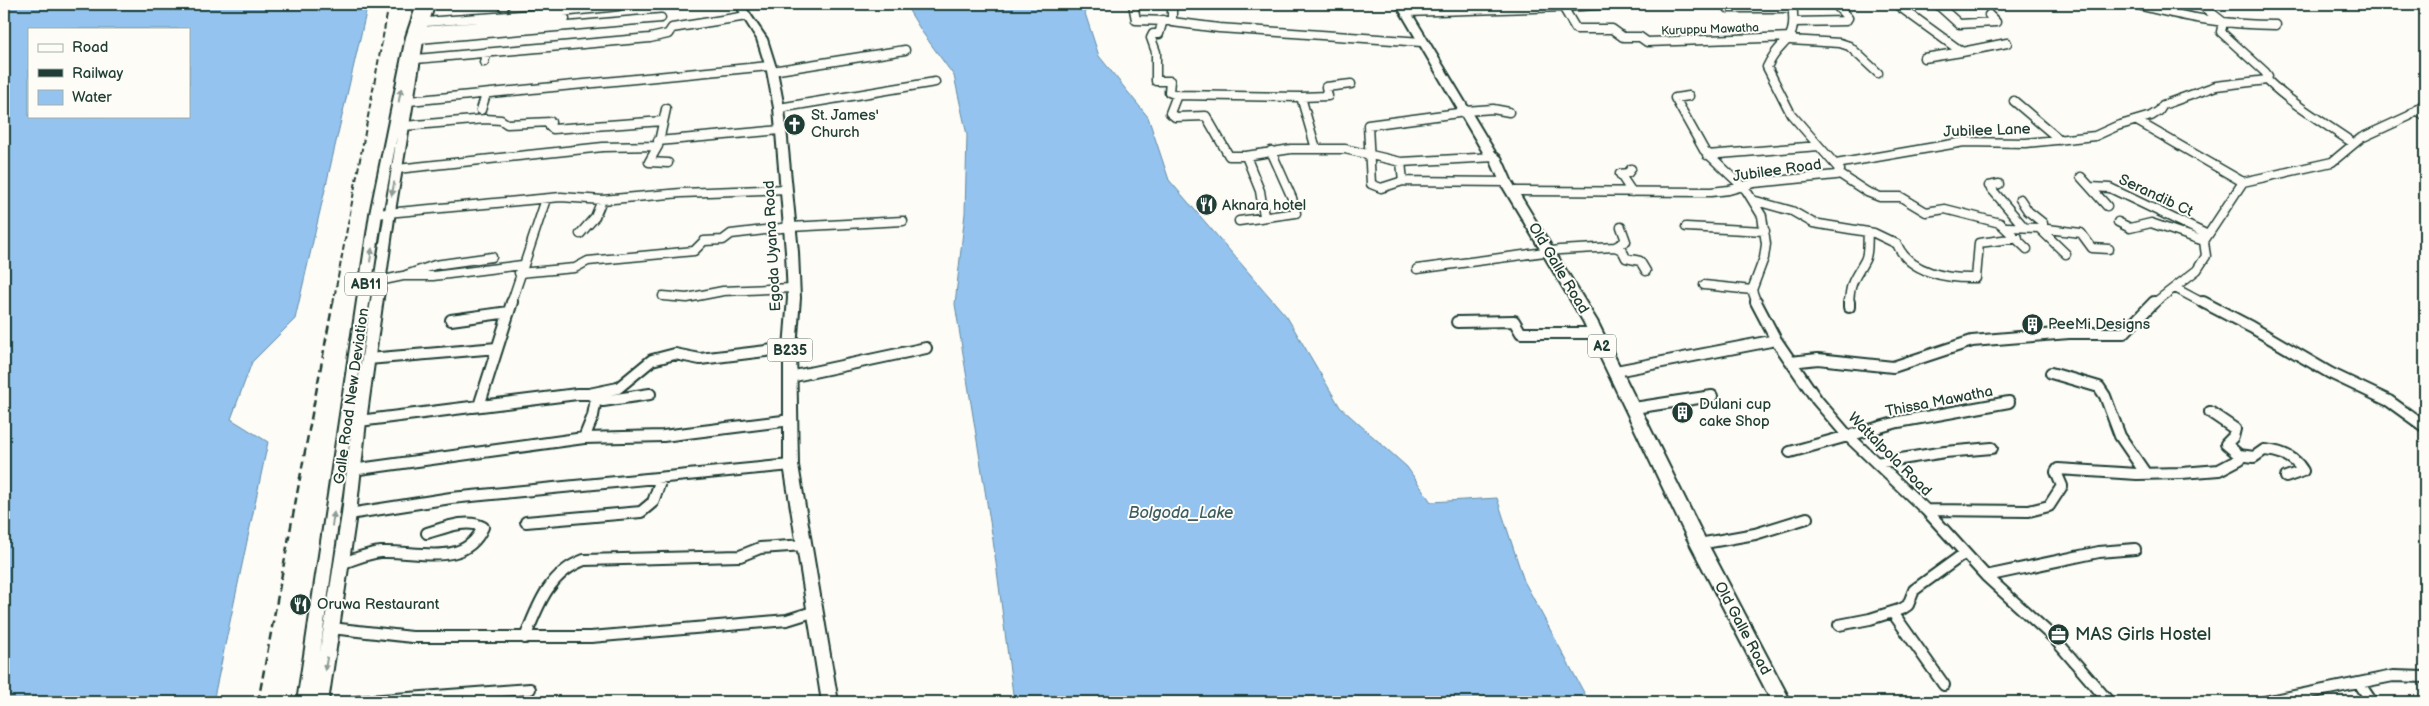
<svg xmlns="http://www.w3.org/2000/svg" width="2429" height="706" viewBox="0 0 2429 706" font-family="'Balsamiq Sans',sans-serif">
	<style>
		.water { fill: #93c3ee; stroke: #658da4; fill-rule: evenodd }
		.lines { fill: none; stroke-linecap: round; stroke-linejoin: round }
		.street-far1-casing { stroke: #1f3d34; stroke-width: 11 }
		.street-casing { stroke: #1f3d34; stroke-width: 14 }
		.primary-casing { stroke: #1f3d34; stroke-width: 4 }
		.highway-casing { stroke: #1f3d34; stroke-width: 4 }
		.street-far1 { stroke: #fdfcf7; stroke-width: 8 }
		.street { stroke: #fdfcf7; stroke-width: 10 }
		.primary { fill: #fdfcf7; fill-rule: evenodd }
		.highway { fill: #fdfcf7; fill-rule: evenodd }
		.rail-far1 { stroke: #1f3d34; stroke-width: 2; stroke-dasharray: 6 3; stroke-linecap: butt }
		.rail { stroke: #1f3d34; stroke-width: 2.5; stroke-dasharray: 8 4.5; stroke-linecap: butt }
		.oneway { fill: #8e9c96 }
		.labels { text-anchor: middle; stroke-width: 4; stroke-linejoin: round; paint-order: stroke }
		.far-street-label { font-size: 12px; fill: #1f3d34; stroke: #fdfcf7 }
		.shield { fill: #fdfcf7; stroke: #62766e; stroke-width: 1 }
		.shield-label { font-size: 14px; font-weight: bold; fill: #1f3d34 }
		.poi-label { font-size: 15px; fill: #1f3d34; stroke: #fdfcf7; text-anchor: start }
		.street-label { font-size: 15px; fill: #1f3d34; stroke: #fdfcf7 }
		.water-label { font-size: 16px; font-style: italic; fill: #3c5e62; stroke: #fdfcf7 }
		.near-poi-label { font-size: 18px; fill: #1f3d34; stroke: #fdfcf7; text-anchor: start }
	</style>
	<rect width="100%" height="100%" fill="#fdfcf7"/>
	<filter id="ink" filterUnits="userSpaceOnUse"><feTurbulence type="fractalNoise" baseFrequency=".02" numOctaves="2"/><feDisplacementMap in="SourceGraphic" scale="10" xChannelSelector="R" yChannelSelector="G"/><feConvolveMatrix kernelMatrix="1 2 1 2 8 2 1 2 1" color-interpolation-filters="sRGB"/></filter>
	<g filter="url(#ink)">
		<path class="water" d="M4 4H368L295 319 252 362 231 419 268 442 213 702H4ZM29 29H189V116H29Z
			M905 4H1082L1099 56 1148 117 1169 180 1287 317 1340 407 1407 467 1431 502 1497 498 1524 581 1589 702H1014L993 540 955 304 965 213 967 135 954 76 922 32Z"/>
		<g class="lines">
			<defs>
				<path id="street-far1" d="M1133 4 1136 20 1167 21
					M1172 4V22L1219 28 1422 42
					M1792 4H1808
					M1896 4 1962 52 1924 58
					M1937 4 1959 24 1996 22 1989 15
					M2134 4C2184 17 2224 25 2276 25
					M504 7 505 4
					M1563 7 1616 4
					M1728 8H1793
					M1406 12 1563 7 1576 29H1612L1623 37H1640L1647 42 1792 37
					M1163 20 1159 34H1153L1151 38 1156 52V81H1170L1169 92 1177 95 1170 113 1175 117 1206 116 1229 156H1246L1291 149H1345L1401 162 1495 157
					M425 22C489 17 554 14 618 6
					M1794 22 1846 21 1848 18 1835 4
					M421 31 565 19
					M419 39 661 18
					M1790 40 1840 43 1849 46 1878 73
					M1962 52 2007 43
					M416 59 650 38 668 34 672 28 747 16
					M484 62 487 52
					M772 71 905 50
					M2267 80C2290 103 2326 124 2353 143
					M1177 95 1301 97 1316 149
					M1689 96 1675 98 1704 150 1746 190 1762 216 1766 244 1764 258 1752 290 1757 304
					M1301 97 1328 96 1326 87 1351 84
					M409 101 769 66
					M2014 101 2060 140
					M779 108 935 82
					M666 109 658 146 649 162 668 163
					M481 110 486 94
					M2417 110 2425 116
					M1465 111 1493 109 1509 112
					M2137 121 2243 182
					M404 126 485 119 501 120 507 124 551 122 550 127 553 129 663 121
					M658 141 780 130
					M1707 155 1819 146
					M1246 156 1260 191 1264 216
					M1401 162 1403 181 1506 182
					M1836 164 1964 142 2026 143 2095 136 2117 126 2151 116 2159 111 2163 105 2216 86 2267 80 2268 76 2265 72 2221 32 2223 22 2200 4
					M397 169 603 147 658 146
					M1631 169 1628 173 1620 174 1632 192
					M1838 173 1867 192 1880 197H1901L1926 212 1945 209 2000 223 2027 249
					M2081 177 2090 187 2110 188 2208 235
					M1403 181 1381 188 1371 184 1368 125 1466 112
					M1999 184 1989 186 2024 227
					M2090 187 2107 206
					M1512 191 1711 192 1729 190 1754 183 1836 175 1840 170 1791 114 1767 67C1782 35 1798 47 1792 4
					M2020 199 2028 211 2043 223V227L2039 228
					M1756 201 1792 211 1813 223 1874 233 1897 244C1909 273 1948 279 1976 278L1979 243 2018 238
					M376 214 561 197 602 200 681 193 787 189
					M1239 221 1296 213 1292 198 1271 151
					M2118 222 2130 228 2151 223 2204 241
					M1686 227 1765 231
					M2007 227 2039 228 2066 254
					M2039 228 2081 233 2092 248 2109 249
					M580 234 595 217 602 200
					M1615 247 1622 250 1626 258 1640 261 1646 271
					M1417 269 1560 250 1615 247 1626 241 1621 227
					M519 273 575 268 588 261 694 251 704 241 723 240 731 234 790 227 903 221
					M406 275 435 265 492 257
					M379 281 403 276H433L522 265
					M1704 285 1752 290
					M2175 288 2205 304
					M663 296 687 298 723 291 793 288
					M511 304 546 199
					M1849 304C1850 280 1855 279 1865 260 1869 252 1867 240 1868 232
					M2153 304 2197 270 2206 256 2204 241 2243 182 2332 162 2361 138 2409 116 2425 103"/>
				<path id="street" d="M1756 302 1776 340 1817 400 1847 435 1926 510 1986 576 2053 637 2109 702
					M2203 302 2251 327 2330 373 2389 401 2425 427
					M1849 307V302
					M451 320 509 312
					M1457 322 1514 321 1521 333H1595
					M368 359 497 348
					M1791 362 1818 359 1893 367 1972 341 2069 333H2124L2154 302
					M1616 371 1776 340
					M2051 373 2099 387 2105 396 2120 436 2146 474
					M790 377 926 348
					M589 394 618 388 652 360 675 354 700 359 790 348
					M473 407 577 394H589L603 401 650 394
					M1634 408 1712 396
					M359 421 479 406 512 302
					M584 438 663 436 791 420
					M1790 452 1898 422 2009 402
					M2239 455 2254 457 2264 450C2280 451 2295 457 2303 471L2286 477
					M1876 463 1945 452 1992 448
					M352 470 584 438 593 416 596 398
					M1926 510 2029 511 2049 506 2062 486 2056 472 2058 469 2137 474 2182 473 2219 470 2240 459 2239 455 2226 444 2233 437 2235 429 2210 412
					M349 514 451 498 791 465
					M526 522 641 512 653 502 661 479
					M1699 544 1755 534 1807 518
					M340 564C353 560 367 553 381 552 417 550 465 569 483 527 467 518 444 528 427 533
					M1986 576 2099 552 2135 549
					M1893 613 1944 685
					M1839 625 1870 619 1902 609 1908 605 1914 590 1965 553
					M331 628 412 637H591L787 620 816 611
					M525 638C538 605 549 573 584 560L740 556 760 548 805 545
					M2359 683 2372 702
					M355 702 530 689
					M2264 702 2393 676 2425 677"/>
				<path id="primary" d="M417 4H435L424 35 395 211 366 421 356 514 328 702H297L370 214 406 37ZM397 136 353 414 382 214ZM352 423 342 514 320 652Z
					M735 4H743L767 39 777 71 784 108 798 252 800 298 796 348 798 465 838 702H822L784 465V348L788 298 786 252 774 108 767 71 757 39Z"/>
				<path id="highway" d="M1396 4H1406L1495 152 1501 157 1512 182 1597 321 1702 533 1791 702H1772L1685 534 1583 321 1500 182 1490 159 1484 154Z"/>
			</defs>
			<use href="#street-far1" class="street-far1-casing"/>
			<use href="#street" class="street-casing"/>
			<use href="#primary" class="primary-casing"/>
			<use href="#highway" class="highway-casing"/>
			<use href="#street-far1" class="street-far1"/>
			<use href="#street" class="street"/>
			<use href="#primary" class="primary"/>
			<use href="#highway" class="highway"/>
			<path class="rail-far1" d="M333 304 389 4"/>
			<path class="rail" d="M258 702 333 302"/>
		</g>
		<defs><path id="oneway-solid" d="M-6-.8H1V-3.2L6.5 0L1 3.2V.8H-6Z" transform="scale(1.25)"/></defs>
		<g class="oneway">
			<use href="#oneway-solid" transform="translate(400 95) rotate(-79)"/>
			<use href="#oneway-solid" transform="translate(393 189) rotate(100)"/>
			<use href="#oneway-solid" transform="translate(371 255) rotate(-82)"/>
			<use href="#oneway-solid" transform="translate(333 519) rotate(-82)"/>
			<use href="#oneway-solid" transform="translate(326 664) rotate(99)"/>
		</g>
	</g>
	<defs>
		<symbol id="church-disc" viewBox="-11 -11 22 22"><circle r="9.5" fill="#1f3d34" stroke="#fdfcf7"/><path d="M-1.2-6h2.4v3.5h3.3v2.4h-3.3V6h-2.4V-.1h-3.3v-2.4h3.3Z" fill="#fff"/></symbol>
		<symbol id="restaurant-disc" viewBox="-11 -11 22 22"><circle r="9.5" fill="#1f3d34" stroke="#fdfcf7"/><path d="M-5-6h1v4h1v-4h1v4h1v-4h1v5L-1.5 .5V6h-2V.5L-5-1ZM5-6V6H3V1.5H1.5Q1.5-4 5-6Z" fill="#fff"/></symbol>
		<symbol id="building-disc" viewBox="-11 -11 22 22"><circle r="9.5" fill="#1f3d34" stroke="#fdfcf7"/><path d="M-4-6H4V6H1V3H-1V6H-4ZM-2.5-4.3h1.7v1.8h-1.7ZM.8-4.3h1.7v1.8H.8ZM-2.5-1h1.7V.8h-1.7ZM.8-1h1.7V.8H.8Z" fill="#fff"/></symbol>
		<symbol id="office-disc" viewBox="-11 -11 22 22"><circle r="9.5" fill="#1f3d34" stroke="#fdfcf7"/><path d="M-6-3h4V-5.5h4V-3h4V5H-6ZM-1-4.5V-3h2v-1.5ZM-6 0V1H6V0Z" fill="#fff"/></symbol>
	</defs>
	<g fill-rule="evenodd">
		<use href="#church-disc" x="782" y="112" width="25" height="25"/>
		<use href="#restaurant-disc" x="1194" y="192" width="25" height="25"/>
		<use href="#building-disc" x="2020" y="312" width="25" height="25"/>
		<use href="#building-disc" x="1670" y="400" width="25" height="25"/>
		<use href="#restaurant-disc" x="288" y="592" width="25" height="25"/>
		<use href="#office-disc" x="2046" y="622" width="25" height="25"/>
	</g>
	<g class="labels">
		<g class="far-street-label">
			<text transform="translate(1710 29) rotate(-2)" y="4">Kuruppu Mawatha</text>
		</g>
		<g class="shield">
			<rect x="345" y="272.5" width="42" height="23" rx="4"/>
			<rect x="1588" y="334.5" width="28" height="23" rx="4"/>
			<rect x="767.5" y="338.5" width="45" height="23" rx="4"/>
		</g>
		<g class="shield-label">
			<text x="366" y="289">AB11</text>
			<text x="1602" y="351">A2</text>
			<text x="790" y="355">B235</text>
		</g>
		<g class="poi-label">
			<text x="811" y="120">St. James'<tspan x="811" dy="17">Church</tspan></text>
			<text x="1222" y="210">Aknara hotel</text>
			<text x="2048" y="329">PeeMi Designs</text>
			<text x="1699" y="409">Dulani cup<tspan x="1699" dy="17">cake Shop</tspan></text>
			<text x="317" y="609">Oruwa Restaurant</text>
		</g>
		<g class="street-label">
			<text transform="translate(1987 130) rotate(-2)" y="5">Jubilee Lane</text>
			<text transform="translate(1777 170) rotate(-8)" y="5">Jubilee Road</text>
			<text transform="translate(2156 195) rotate(25)" y="5">Serandib Ct</text>
			<text transform="translate(772 246) rotate(-93)" y="5">Egoda Uyana Road</text>
			<text transform="translate(1559 268) rotate(59)" y="5">Old Galle Road</text>
			<text transform="translate(351 396) rotate(-82)" y="5">Galle Road New Deviation</text>
			<text transform="translate(1939 401) rotate(-11)" y="5">Thissa Mawatha</text>
			<text transform="translate(1890 454) rotate(45)" y="5">Wattalpola Road</text>
			<text transform="translate(1743 628) rotate(62)" y="5">Old Galle Road</text>
		</g>
		<g class="water-label">
			<text x="1181" y="518">Bolgoda_Lake</text>
		</g>
		<g class="near-poi-label">
			<text x="2075" y="640">MAS Girls Hostel</text>
		</g>
	</g>
	<rect width="2429" height="706" fill="none" stroke="#fdfcf7" stroke-width="20"/>
	<rect x="10" y="10" width="2409" height="686" fill="none" stroke="#1f3d34" stroke-width="2" filter="url(#ink)"/>
	<rect x="28" y="28" width="162" height="90" fill="#fdfcf7" stroke="#a4b0a9"/>
	<rect x="38" y="44" width="25" height="8" fill="#fdfcf7" stroke="#a4b0a9"/>
	<text x="72" y="52" font-size="15" fill="#1f3d34">Road</text>
	<rect x="38" y="69" width="25" height="8" fill="#1f3d34" stroke="#a4b0a9"/>
	<text x="72" y="78" font-size="15" fill="#1f3d34">Railway</text>
	<rect x="38" y="90" width="25" height="15" fill="#93c3ee" stroke="#a4b0a9"/>
	<text x="72" y="102" font-size="15" fill="#1f3d34">Water</text>
</svg>
